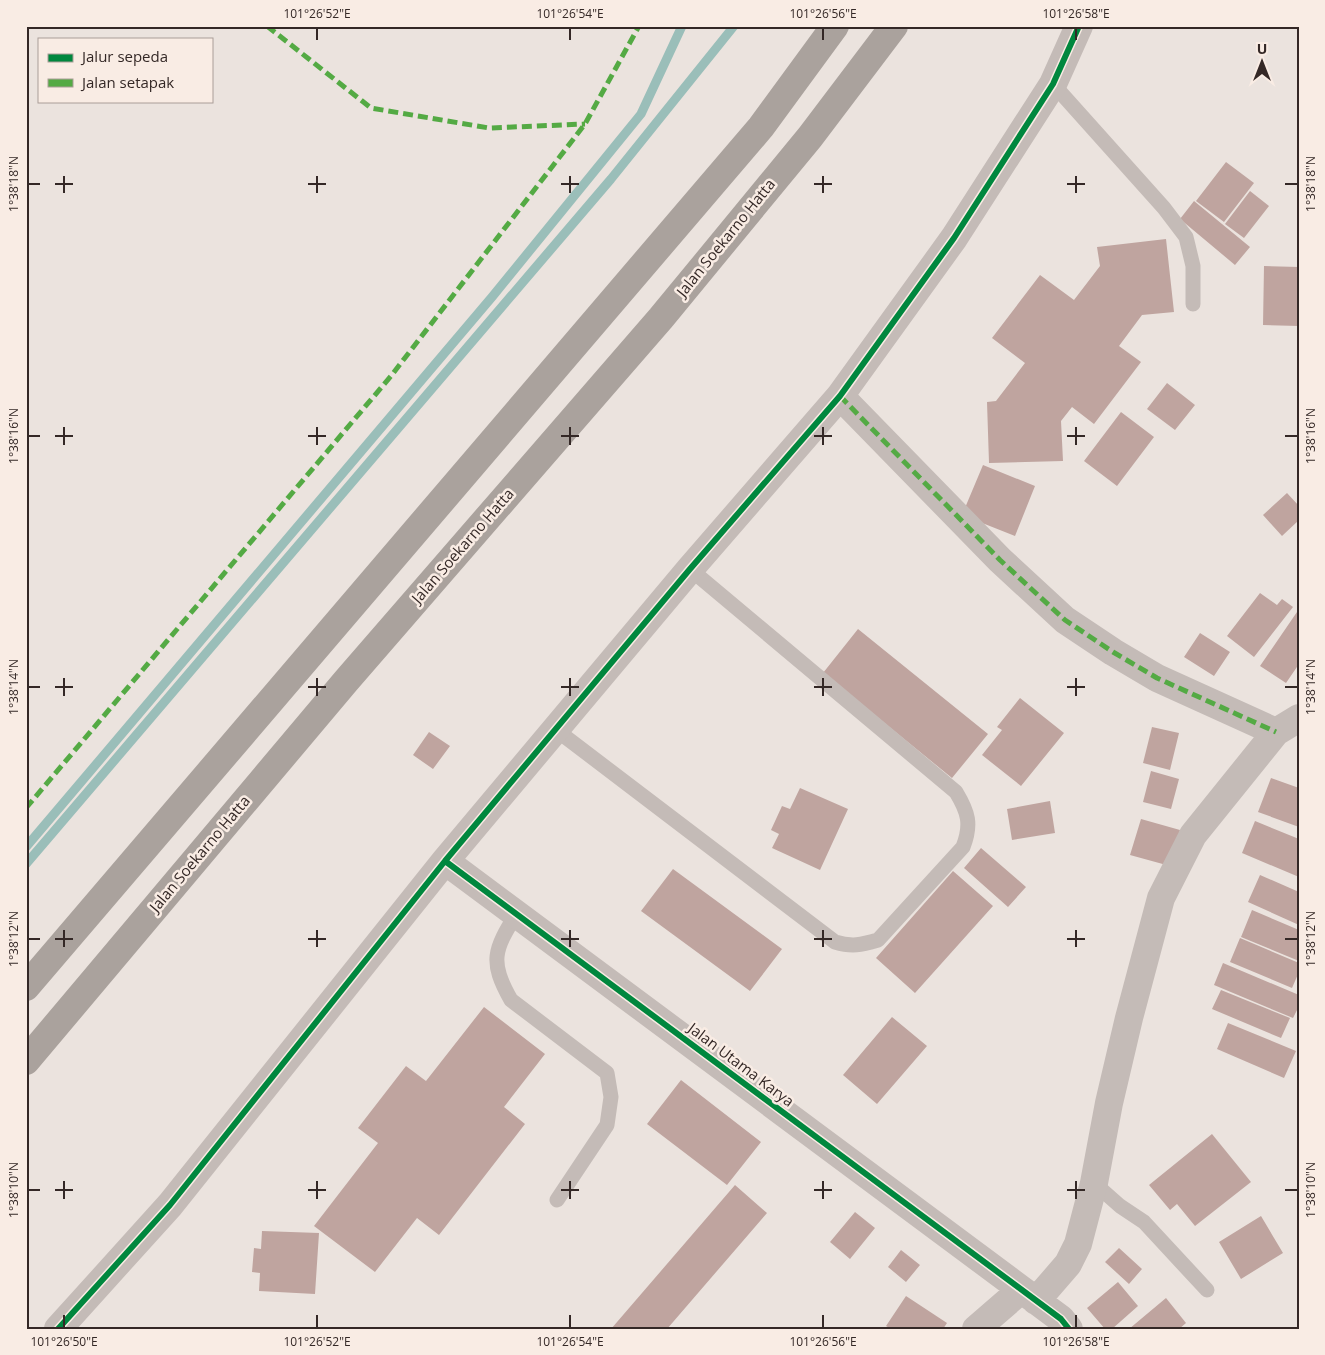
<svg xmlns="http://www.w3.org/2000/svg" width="1325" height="1355" viewBox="0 0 1325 1355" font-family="'Open Sans',sans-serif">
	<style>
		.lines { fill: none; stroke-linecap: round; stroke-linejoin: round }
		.stream { stroke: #9abeb9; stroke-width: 9 }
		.building { fill: #bfa49f }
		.lane { stroke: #c4bbb7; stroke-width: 15 }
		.street { stroke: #c4bbb7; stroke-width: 28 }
		.highway { stroke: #aaa29d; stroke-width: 28 }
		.quiet { stroke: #54aa44; stroke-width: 5; stroke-dasharray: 10 5; stroke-linecap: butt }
		.cycleway-casing { stroke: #f9ece4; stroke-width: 9 }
		.cycleway { stroke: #00873e; stroke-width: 6 }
		.ticks { fill: none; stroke: #342826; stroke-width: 2 }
		.labels { text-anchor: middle; stroke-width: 5; stroke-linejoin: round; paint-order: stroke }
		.street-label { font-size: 15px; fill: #342826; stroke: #f9ece4 }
		.neatline { fill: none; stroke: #342826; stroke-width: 2 }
		.ticks-label { font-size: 12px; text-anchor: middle; fill: #342826 }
	</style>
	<rect width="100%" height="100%" fill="#ebe3de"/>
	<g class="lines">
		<path class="stream" d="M26 847 492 297 641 114 682 26
			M26 864 611 179 734 26"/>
	</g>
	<path class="building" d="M1226 162 1254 183 1224 222 1196 201Z
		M1250 191 1269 206 1244 238 1225 224Z
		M1194 201 1250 247 1235 265 1180 219Z
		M1166 239 1174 312 1142 315 1119 346 1141 362 1094 424 1072 407 1061 421 1063 461 989 463 987 402 996 401 1025 363 992 338 1040 275 1074 300 1100 266 1097 247Z
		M1264 266 1299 267V326L1263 325Z
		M1167 383 1195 405 1175 430 1147 409Z
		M1121 412 1154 437 1117 486 1084 461Z
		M983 465 1035 486 1015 536 962 515Z
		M1287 493 1299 506V520L1282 536 1263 515Z
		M1260 593 1277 605 1282 599 1293 607 1254 657 1227 636Z
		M1297 612 1299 614V664L1286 683 1260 666Z
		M858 629 988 734 952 778 823 673Z
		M1200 633 1230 652 1214 676 1184 657Z
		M1020 698 1064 733 1021 786 982 755 1002 730 997 727Z
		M1152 727 1179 733 1170 770 1143 763Z
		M429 732 450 746 433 769 413 755Z
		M1151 771 1179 779 1171 809 1143 802Z
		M1271 778 1299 788V827L1258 812Z
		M800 788 848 809 820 870 772 848 779 834 771 830 782 806 790 809Z
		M1050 801 1055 833 1012 840 1007 809Z
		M1141 819 1180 830 1170 866 1130 855Z
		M1255 821 1299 839V877L1242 853Z
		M981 848 1026 887 1008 907 964 868Z
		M673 869 782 949 750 991 641 911Z
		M953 871 993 906 915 993 876 958Z
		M1260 875 1299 892V925L1248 902Z
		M1252 910 1299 930V961L1241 937Z
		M1240 938 1299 963V972L1292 988 1230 962Z
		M1223 963 1299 995V1006L1293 1018 1214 985Z
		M1221 990 1290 1018 1281 1038 1212 1009Z
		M484 1007 545 1054 504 1107 525 1124 439 1235 417 1218 375 1272 314 1226 378 1143 358 1128 406 1066 426 1081Z
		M892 1017 927 1046 877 1104 843 1075Z
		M1228 1023 1296 1051 1284 1078 1217 1049Z
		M681 1080 761 1142 727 1185 647 1124Z
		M1212 1134 1251 1182 1195 1226 1177 1204 1170 1210 1149 1185Z
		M735 1185 767 1213 667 1329H611Z
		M855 1212 875 1228 850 1259 830 1242Z
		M1261 1216 1283 1253 1241 1279 1219 1242Z
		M262 1231 319 1233 315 1294 259 1291 260 1273 252 1272 254 1248 261 1249Z
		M1119 1248 1142 1269 1129 1284 1105 1262Z
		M901 1250 920 1265 906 1282 888 1267Z
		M1118 1282 1138 1306 1112 1329H1105L1087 1308Z
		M906 1296 947 1323 943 1329H891L886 1326Z
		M1166 1298 1186 1323 1179 1329H1129Z"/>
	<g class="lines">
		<path class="lane" d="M1053 84 1164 208 1186 237 1193 266V304
			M555 729 835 942C852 947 861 945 878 940L963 847C972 824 968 812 956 792L690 569
			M517 913C494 950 489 961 511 1000L607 1073 611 1097 607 1125 557 1200
			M1094 1183 1120 1206 1144 1222 1207 1290"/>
		<path class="street" d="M840 396 1000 560 1065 620 1113 652 1157 678 1276 732
			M445 861 1061 1319 1069 1329
			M1036 1301 1068 1264 1078 1244 1094 1183 1109 1103 1129 1018 1161 898 1193 835 1276 732 1299 718
			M58 1329 170 1205 445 861 690 569 840 396 954 238 1053 84 1079 26
			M976 1329 1021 1290"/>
		<path class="highway" d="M26 987 761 127 835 26
			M26 1061 346 681 661 318 810 137 894 26"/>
		<path class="quiet" d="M267 26 371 108 489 128 585 124
			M840 396 1000 560 1065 620 1113 652 1157 678 1276 732
			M26 808 391 376 585 124 639 26"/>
		<defs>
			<path id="cycleway" d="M445 861 1061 1319 1069 1329
				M58 1329 170 1205 445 861 690 569 840 396 954 238 1053 84 1079 26"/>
		</defs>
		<use href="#cycleway" class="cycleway-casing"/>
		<use href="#cycleway" class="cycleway"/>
	</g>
	<path class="ticks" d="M317 28V40M570 28V40M823 28V40M1076 28V40M64 176V193M317 176V193M570 176V193M823 176V193M1076 176V193M28 184H40M55 184H73M308 184H326M561 184H579M814 184H832M1067 184H1085M1285 184H1298M64 427V445M317 427V445M570 427V445M823 427V445M1076 427V445M28 436H40M55 436H73M308 436H326M561 436H579M814 436H832M1067 436H1085M1285 436H1298M64 678V696M317 678V696M570 678V696M823 678V696M1076 678V696M28 687H40M55 687H73M308 687H326M561 687H579M814 687H832M1067 687H1085M1285 687H1298M64 930V947M317 930V947M570 930V947M823 930V947M1076 930V947M28 939H40M55 939H73M308 939H326M561 939H579M814 939H832M1067 939H1085M1285 939H1298M64 1181V1199M317 1181V1199M570 1181V1199M823 1181V1199M1076 1181V1199M28 1190H40M55 1190H73M308 1190H326M561 1190H579M814 1190H832M1067 1190H1085M1285 1190H1298M64 1315V1328M317 1315V1328M570 1315V1328M823 1315V1328M1076 1315V1328"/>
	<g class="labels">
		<g class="street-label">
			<text transform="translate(726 238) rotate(-51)" y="5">Jalan Soekarno Hatta</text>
			<text transform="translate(463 546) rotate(-49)" y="5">Jalan Soekarno Hatta</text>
			<text transform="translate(200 854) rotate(-50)" y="5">Jalan Soekarno Hatta</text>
			<text transform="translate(741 1065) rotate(37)" y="5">Jalan Utama Karya</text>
		</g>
	</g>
	<rect width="1325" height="1355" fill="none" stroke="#f9ece4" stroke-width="55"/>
	<rect x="38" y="38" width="175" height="65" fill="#f9ece4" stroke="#aa9e98"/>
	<rect x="48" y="54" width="25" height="8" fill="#00873e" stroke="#aa9e98"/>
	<text x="82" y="62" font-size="15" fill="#342826">Jalur sepeda</text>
	<rect x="48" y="79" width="25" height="8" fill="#54aa44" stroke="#aa9e98"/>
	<text x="82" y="88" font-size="15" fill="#342826">Jalan setapak</text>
	<g transform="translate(1262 62)" stroke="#f9ece4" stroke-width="4" paint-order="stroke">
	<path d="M0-4L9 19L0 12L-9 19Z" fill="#342826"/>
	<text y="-8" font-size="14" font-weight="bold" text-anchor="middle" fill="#342826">U</text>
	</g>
	<rect x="28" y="28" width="1270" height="1300" class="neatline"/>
	<g class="ticks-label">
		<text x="317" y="18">101°26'52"E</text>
		<text x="570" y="18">101°26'54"E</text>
		<text x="823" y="18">101°26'56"E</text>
		<text x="1076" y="18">101°26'58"E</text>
		<text transform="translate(14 184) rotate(-90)" y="4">1°38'18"N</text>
		<text transform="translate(1311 184) rotate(-90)" y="4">1°38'18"N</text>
		<text transform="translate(14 436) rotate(-90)" y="4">1°38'16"N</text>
		<text transform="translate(1311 436) rotate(-90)" y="4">1°38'16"N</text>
		<text transform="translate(14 687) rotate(-90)" y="4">1°38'14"N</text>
		<text transform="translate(1311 687) rotate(-90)" y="4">1°38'14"N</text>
		<text transform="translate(14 939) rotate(-90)" y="4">1°38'12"N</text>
		<text transform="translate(1311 939) rotate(-90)" y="4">1°38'12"N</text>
		<text transform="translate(14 1190) rotate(-90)" y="4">1°38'10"N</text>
		<text transform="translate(1311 1190) rotate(-90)" y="4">1°38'10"N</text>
		<text x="64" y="1346">101°26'50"E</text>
		<text x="317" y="1346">101°26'52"E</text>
		<text x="570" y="1346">101°26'54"E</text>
		<text x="823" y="1346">101°26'56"E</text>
		<text x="1076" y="1346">101°26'58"E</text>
	</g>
</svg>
